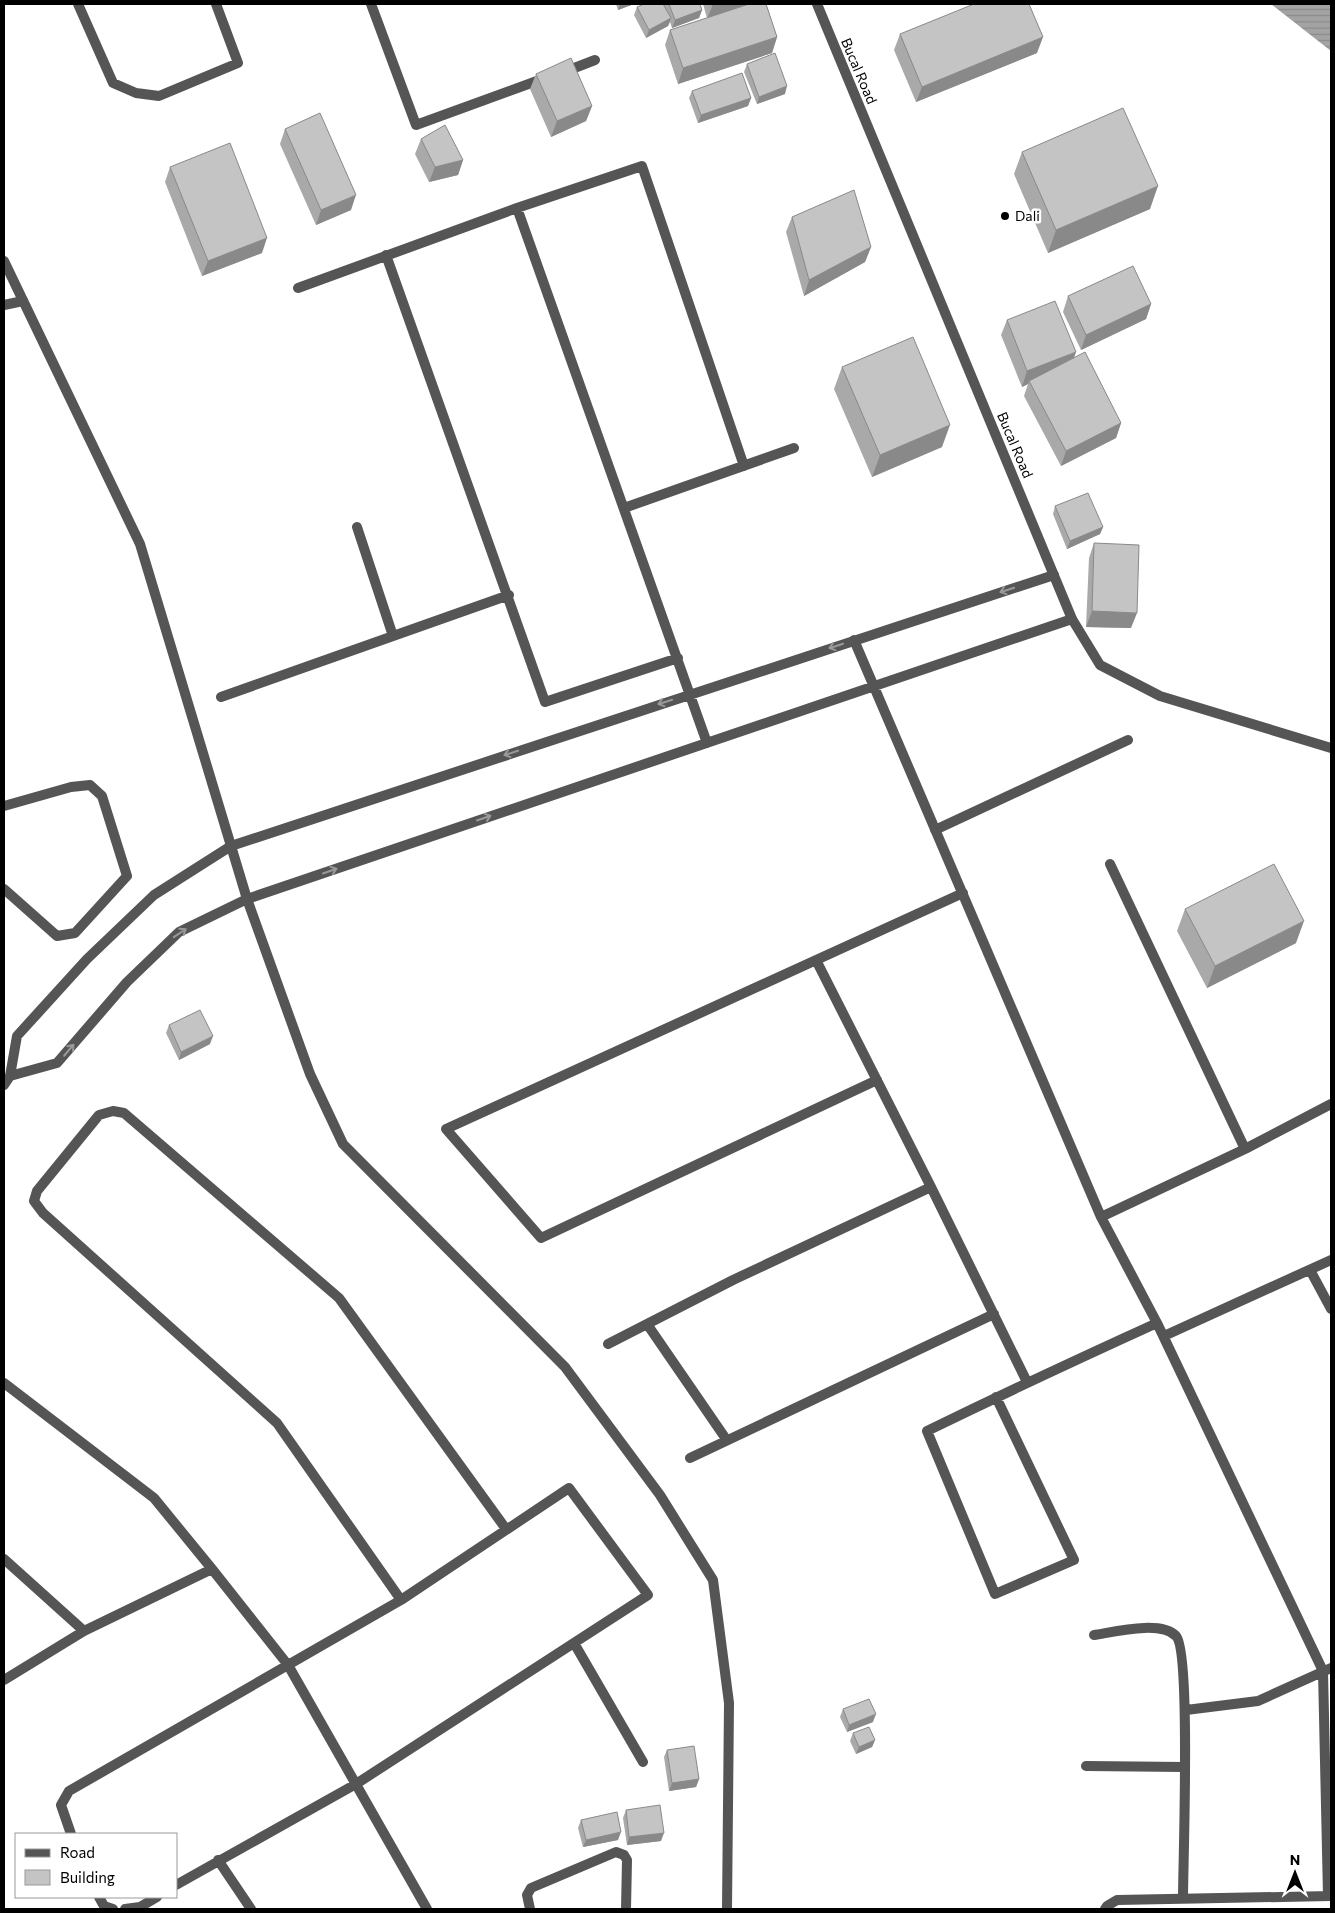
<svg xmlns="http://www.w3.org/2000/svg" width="1335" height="1913" viewBox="0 0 1335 1913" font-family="Commissioner,sans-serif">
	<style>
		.water { fill: url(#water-rules) }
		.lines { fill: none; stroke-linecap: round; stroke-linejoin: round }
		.minor { stroke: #555; stroke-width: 10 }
		.tertiary { stroke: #555; stroke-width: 10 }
		.wall { fill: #a9a9a9 }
		.shaded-wall { fill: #898989 }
		.building { fill: #c4c4c4; stroke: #898989 }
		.oneway { stroke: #999 }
		.poi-dot { fill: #000; stroke: #fff; stroke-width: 2 }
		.labels { text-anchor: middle; stroke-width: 5; stroke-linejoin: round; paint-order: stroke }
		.street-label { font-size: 14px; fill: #000; stroke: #fff }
		.poi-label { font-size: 14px; fill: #000; stroke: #fff; text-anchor: start }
	</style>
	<defs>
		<pattern id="water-rules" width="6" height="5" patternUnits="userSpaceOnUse" patternTransform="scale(1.25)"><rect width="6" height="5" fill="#a3a3a3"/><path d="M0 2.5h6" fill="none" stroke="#8b8b8b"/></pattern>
	</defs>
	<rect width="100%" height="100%" fill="#fff"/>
	<path class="water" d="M1271 4H1331V51Z"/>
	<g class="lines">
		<path class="minor" d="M78 4 113 83 136 93 159 96 238 63 216 4
			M371 4 416 125 545 78
			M564 72 595 60
			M517 208 707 743
			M386 255 545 702 678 658
			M298 288 517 208 642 166 744 466
			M4 305 23 301
			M624 508 794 448
			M357 527 393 636
			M854 640 1101 1217 1157 1323 1323 1671 1328 1896
			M221 697 509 595
			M4 806 71 787 90 785 102 796 127 876 75 933 57 936 4 889
			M935 830 1128 740
			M1110 864 1245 1149
			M816 960 931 1187 1027 1382
			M10 1076 57 1063 127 982 179 932 247 899 1072 619
			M877 1080 541 1238 446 1129 963 893
			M4 1085 10 1076 17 1036 87 959 154 895 231 846 1054 575
			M1101 1217 1245 1149 1331 1104
			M1310 1270 1331 1309
			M647 1324 726 1439
			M1164 1336 1331 1260
			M608 1344 733 1280 931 1187
			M4 1383 154 1498 212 1569 288 1665 427 1909
			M996 1397 1074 1560 995 1594 927 1431C1003 1394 1080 1358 1157 1323
			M690 1458 994 1314
			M4 1559 84 1631
			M401 1600 277 1423 43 1213 34 1201 37 1191 99 1115 113 1111 124 1113 339 1298 506 1529
			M1094 1635C1114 1632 1161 1620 1176 1636 1191 1651 1183 1863 1183 1898
			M574 1643 643 1762
			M4 1680 84 1631 212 1569
			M1186 1710 1258 1701 1331 1668
			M1086 1766 1184 1767
			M71 1834 61 1805 69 1791 401 1600 569 1488 648 1595 356 1784 176 1885
			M218 1860 251 1909
			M99 1897 104 1906 113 1909
			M125 1909 140 1907 157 1897
			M530 1909 527 1895 531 1888 616 1852 624 1855 627 1860 626 1909
			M1105 1909 1107 1906 1117 1900 1331 1896"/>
		<path class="tertiary" d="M817 4 1072 619 1100 665 1160 696 1331 748
			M4 261 140 544 247 899 310 1074 343 1144 565 1367 660 1495 713 1580 729 1703 727 1909"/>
	</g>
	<path class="wall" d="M616 4H634L618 10Z
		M663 4H700L702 10 699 18 672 28 670 22 668 26 646 38 634 15 637 7Z
		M703 4H766L777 37 772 53 678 84 665 45 670 30 707 18Z
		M900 34 1037 53 916 102 894 50Z
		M747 64 785 94 757 104 744 72Z
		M536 74 592 106 586 121 551 137 530 89Z
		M692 91 751 98 748 106 698 123 689 98Z
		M285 129 351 210 316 225 280 144Z
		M421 139 463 160 458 175 429 182 415 154Z
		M1022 152 1150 209 1048 253 1014 174Z
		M170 167 262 253 202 276 165 182Z
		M792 217 871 247 865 262 804 296 786 232Z
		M1068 296 1151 304 1146 319 1081 350 1063 312Z
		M1007 320 1074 358 1121 423 1116 438 1061 466 1024 396 1028 384 1022 387 1001 335Z
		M842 367 942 447 872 477 834 389Z
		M1055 506 1103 527 1100 534 1067 549 1053 514Z
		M1094 543 1131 628 1086 627 1089 558Z
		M1185 909 1296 943 1207 988 1177 931Z
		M169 1025 210 1044 179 1060 166 1033Z
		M843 1709 873 1722 847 1732 840 1717Z
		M853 1733 875 1740 872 1747 856 1754 850 1741Z
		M667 1750 699 1779 696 1787 669 1791 664 1757Z
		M626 1810 661 1841 627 1845 623 1818Z
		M581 1820 618 1840 583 1847 578 1828Z"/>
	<path class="shaded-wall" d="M620 4H634L618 10Z
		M713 4H757L707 19Z
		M702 10 699 18 672 28 675 20Z
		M671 18 668 26 646 38 649 30Z
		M777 37 772 53 678 84 683 68Z
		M1043 37 1037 53 916 102 922 87Z
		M787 86 785 94 757 104 759 97Z
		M751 98 748 106 698 123 701 115Z
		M592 106 586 121 551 137 557 121Z
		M463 160 458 175 429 182 435 167Z
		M1158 186 1150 209 1048 253 1056 230Z
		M356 195 351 210 316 225 321 210Z
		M267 238 262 253 202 276 208 261Z
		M871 247 865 262 804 296 809 280Z
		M1151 304 1146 319 1081 350 1086 335Z
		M1076 352 1071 367 1029 381 1028 384 1022 387 1027 371Z
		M1121 423 1116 438 1061 466 1066 451Z
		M950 425 942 447 872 477 880 455Z
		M1103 527 1100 534 1067 549 1070 541Z
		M1092 611 1137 613 1131 628 1086 627Z
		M1304 921 1296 943 1207 988 1215 966Z
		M213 1036 210 1044 179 1060 181 1052Z
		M876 1714 873 1722 847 1732 849 1725Z
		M875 1740 872 1747 856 1754 859 1747Z
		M699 1779 696 1787 669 1791 672 1783Z
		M621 1832 618 1840 583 1847 586 1840Z
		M664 1833 661 1841 627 1845 629 1837Z"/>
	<path class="building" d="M644 4H663L671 18 649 30 637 7Z
		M669 4H700L702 10 675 20Z
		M749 4H766L777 37 683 68 670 30Z
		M974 4H1029L1043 37 922 87 900 34Z
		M775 53 787 86 759 97 747 64Z
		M571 58 592 106 557 121 536 74Z
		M742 73 751 98 701 115 692 91Z
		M1123 108 1158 186 1056 230 1022 152Z
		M320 113 356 195 321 210 285 129Z
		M445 125 463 160 435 167 421 139Z
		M230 143 267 238 208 261 170 167Z
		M854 190 871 247 809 280 792 217Z
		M1133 266 1151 304 1086 335 1068 296Z
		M1055 301 1076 352 1027 371 1007 320Z
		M913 337 950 425 880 455 842 367Z
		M1085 352 1121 423 1066 451 1029 381Z
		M1088 493 1103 527 1070 541 1055 506Z
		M1094 543 1139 545 1137 613 1092 611Z
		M1274 864 1304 921 1215 966 1185 909Z
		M200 1010 213 1036 181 1052 169 1025Z
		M869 1699 876 1714 849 1725 843 1709Z
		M869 1727 875 1740 859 1747 853 1733Z
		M694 1746 699 1779 672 1783 667 1750Z
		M660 1805 664 1833 629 1837 626 1810Z
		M617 1812 621 1832 586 1840 581 1820Z"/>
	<defs><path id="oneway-shaft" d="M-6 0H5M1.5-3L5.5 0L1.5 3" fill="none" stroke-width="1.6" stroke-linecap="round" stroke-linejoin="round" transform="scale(1.25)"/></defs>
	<g class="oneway">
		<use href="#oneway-shaft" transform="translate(1007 590) rotate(162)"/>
		<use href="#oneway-shaft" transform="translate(836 646) rotate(162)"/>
		<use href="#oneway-shaft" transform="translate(665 702) rotate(162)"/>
		<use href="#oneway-shaft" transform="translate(511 753) rotate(162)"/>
		<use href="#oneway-shaft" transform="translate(484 818) rotate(-19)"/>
		<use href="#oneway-shaft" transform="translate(330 871) rotate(-19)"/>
		<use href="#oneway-shaft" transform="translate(180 933) rotate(-34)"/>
		<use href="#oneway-shaft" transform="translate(69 1050) rotate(-50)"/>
	</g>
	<circle class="poi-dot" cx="1005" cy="216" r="5"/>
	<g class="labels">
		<g class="street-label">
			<text transform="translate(859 71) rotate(67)" y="5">Bucal Road</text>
			<text transform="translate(1015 445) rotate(67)" y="5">Bucal Road</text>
		</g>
		<g class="poi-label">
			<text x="1015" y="221">Dali</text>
		</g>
	</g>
	<rect width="1335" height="1913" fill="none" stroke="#000000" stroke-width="10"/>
	<rect x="15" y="1833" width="162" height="65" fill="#ffffff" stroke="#999999"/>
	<rect x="25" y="1849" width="25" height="8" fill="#555555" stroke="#999999"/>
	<text x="60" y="1858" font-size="15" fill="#000000">Road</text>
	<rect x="25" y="1870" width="25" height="15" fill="#c4c4c4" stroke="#999999"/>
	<text x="60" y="1883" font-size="15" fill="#000000">Building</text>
	<g transform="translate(1295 1873)" stroke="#ffffff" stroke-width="4" paint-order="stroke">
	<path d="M0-4L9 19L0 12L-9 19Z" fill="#000000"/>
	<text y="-8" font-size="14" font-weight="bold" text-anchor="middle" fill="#000000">N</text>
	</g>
</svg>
